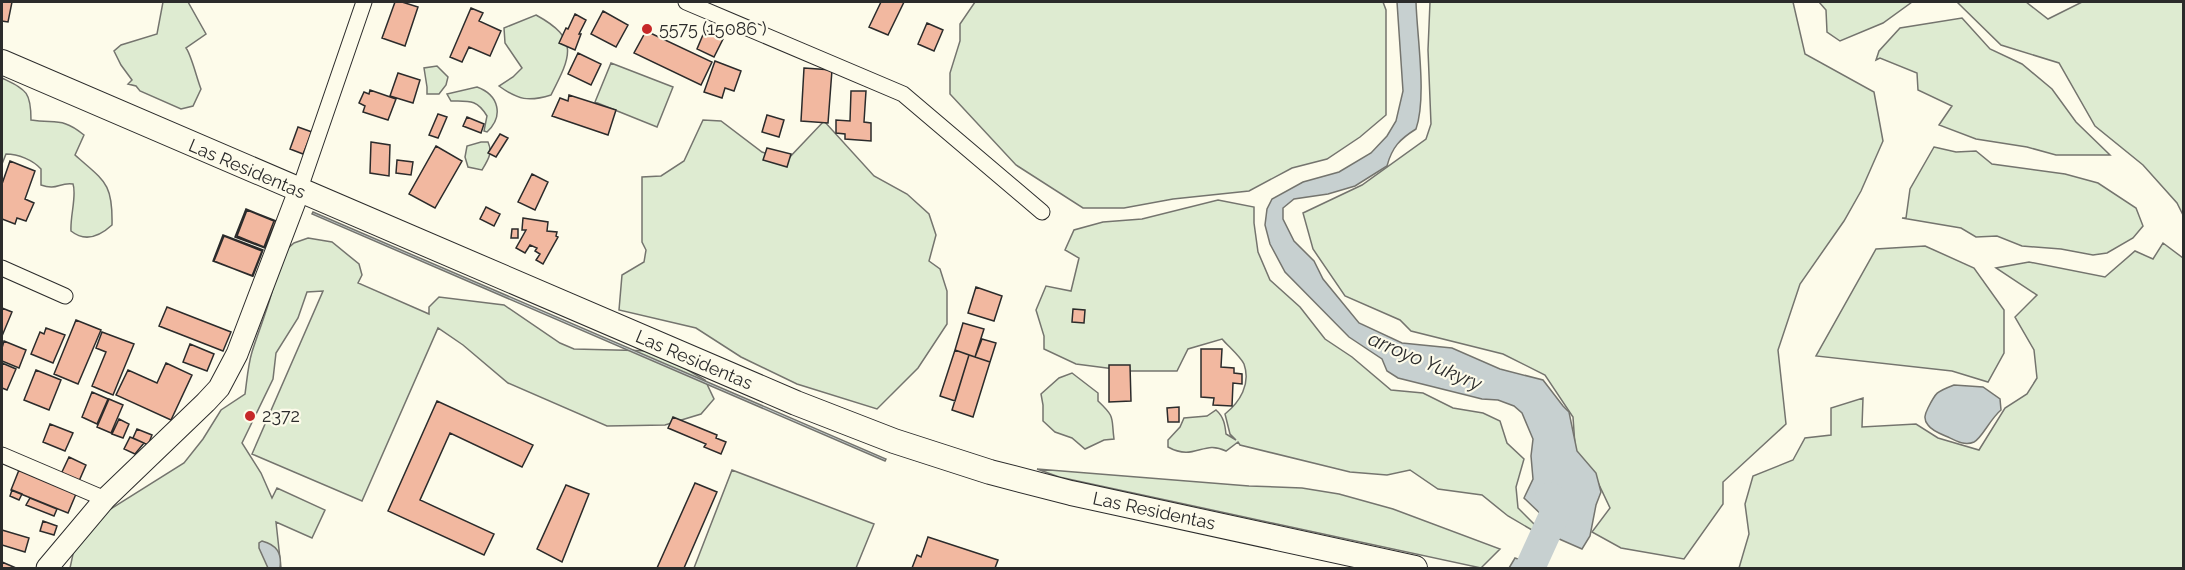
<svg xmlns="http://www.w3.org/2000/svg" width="2185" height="570" viewBox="0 0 2185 570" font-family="Raleway,sans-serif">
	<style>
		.green { fill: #deebd1; stroke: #74746e; stroke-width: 1.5 }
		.water { fill: #c7d0d0; stroke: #74746e; stroke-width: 1.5 }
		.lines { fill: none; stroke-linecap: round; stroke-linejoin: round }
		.river { stroke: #c7d0d0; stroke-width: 30 }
		.building { fill: #f2b8a0; stroke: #2b2b2b; stroke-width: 1.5 }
		.minor-casing { stroke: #2b2b2b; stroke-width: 17 }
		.secondary-casing { stroke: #2b2b2b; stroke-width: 23 }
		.primary-casing { stroke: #2b2b2b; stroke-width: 26 }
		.minor { stroke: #fdfbea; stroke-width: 15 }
		.secondary { stroke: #fdfbea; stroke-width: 21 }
		.primary { stroke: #fdfbea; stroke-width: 24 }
		.poi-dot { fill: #c62828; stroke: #fdfbea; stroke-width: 2 }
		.labels { text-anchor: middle; stroke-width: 4.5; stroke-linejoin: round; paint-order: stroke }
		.poi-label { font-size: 18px; fill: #2b2b2b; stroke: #fdfbea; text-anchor: start }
		.street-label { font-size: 18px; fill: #2b2b2b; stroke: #fdfbea }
		.water-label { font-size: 20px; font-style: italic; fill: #2b2b2b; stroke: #fdfbea }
	</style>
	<rect width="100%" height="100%" fill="#fdfbea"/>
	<path class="green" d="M163 2H188L206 34 186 48C191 54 197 79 201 89L193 106 181 109 140 91 136 86 128 84 132 80 121 65 114 51 121 45 157 34Z
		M975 2H1383L1386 10V115L1360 137 1327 159 1292 168 1249 191 1173 199 1124 208H1083L1016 165 950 94V73L960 41V24Z
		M1430 2H1793L1805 54 1874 92 1883 141 1861 191 1844 221 1800 284 1778 350 1786 424 1723 482V504L1684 559 1621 548 1592 532 1610 508 1593 472 1576 460 1573 417 1545 375 1503 354 1411 331 1400 320 1345 296 1313 249 1303 213 1362 185 1426 139 1431 124 1428 50Z
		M1819 2H1912L1883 23 1840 41 1827 32 1826 10Z
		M1957 2H2026L2048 19 2082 2H2183V215L2177 203 2143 165 2095 126 2059 63 2001 45Z
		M536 15C580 39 571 56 551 95 529 102 518 100 499 86L513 77 522 68 505 43 504 28Z
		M1962 18 1990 49 2022 64 2052 89 2076 122 2110 155H2056L2027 147 1976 139 1939 125 1952 106 1918 90 1917 73 1880 58 1876 60 1879 51 1900 28Z
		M611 63 673 87 657 127 595 102Z
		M437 66 448 77 446 85 439 94H427V87L424 68Z
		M2 78C26 90 31 91 31 120 56 124 62 117 84 135L75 155C104 181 113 182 112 225 100 236 86 243 71 231 70 216 77 195 73 184 59 182 57 191 41 185V169C33 160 18 154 6 154L2 164Z
		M477 87C499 95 504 116 487 132L484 131 487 116C477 99 469 101 451 101L447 94Z
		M703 120 721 121 762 152 786 161 824 121 874 176 907 194 929 214 936 235 929 261 940 269 947 291V324L918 368 877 409 797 384 741 357 696 328 619 310 622 275 644 262 646 250 642 242V177L661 176 684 161Z
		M481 142H488C493 153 488 160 482 170L468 167 465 157 467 146Z
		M1934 147 1956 152 1976 151 1992 164 2065 174 2098 183 2136 208 2143 226 2133 238 2107 253 2093 255 2061 249 2022 246 1997 236 1976 237 1961 228 1902 218H1906L1910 189Z
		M1218 200 1254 207V223L1258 252 1270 280 1300 307 1325 339 1352 357 1391 390 1423 393 1453 408 1483 413 1500 421 1507 443 1524 459 1516 487 1518 508 1536 526 1532 530 1508 516 1482 495 1438 489 1410 470 1387 475 1350 472 1240 445 1238 442 1226 451C1203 439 1195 462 1168 447V440L1180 427 1184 418 1207 416 1216 410C1224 417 1225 425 1226 434L1236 440 1230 434 1225 414C1240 402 1251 384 1244 364 1240 356 1228 346 1222 339L1188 349 1177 371H1130L1076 364 1044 349V336L1036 310 1046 286 1071 291 1079 258 1065 250 1074 230 1103 222 1142 219Z
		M308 238 332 242 359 264 362 275 358 283 429 314V307L439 297 504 305 560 343 574 349 655 351 705 380 714 399 701 414 665 425 607 426 508 383 463 345 438 328 362 501 252 454 323 291 307 292 298 318 276 353 273 379 242 443 261 473 272 498 277 488 325 510 312 538 276 522 281 568H70L73 554 87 529 101 515 184 463 203 439 221 410 245 394C247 380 248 365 252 352 262 320 276 291 278 257L294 243Z
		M2163 243 2183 258V568H1739L1749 534 1745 504 1753 476 1793 460 1805 438 1831 435V408L1863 398 1862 427 1916 424 1938 438 1979 450 2005 408 2027 394 2037 378 2034 350 2015 317 2037 295 1996 268 2029 262 2105 277 2135 251 2153 259Z
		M1925 246 1974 268 2004 310V353L1988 382 1952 371 1816 356 1876 249Z
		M1072 373 1098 393V401C1116 418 1111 417 1114 439L1104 440 1085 449 1072 438 1055 432 1043 421V405L1041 394 1059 378Z
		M1037 469 1249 486 1302 488 1339 494 1393 509 1500 549 1481 568 1059 477Z
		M732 470 874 524 856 568H694Z"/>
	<path class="water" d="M1397 2H1416C1417 37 1427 97 1416 129 1400 139 1392 147 1387 166L1355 186 1328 194 1294 199 1283 208V219L1294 241 1314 261 1323 279 1359 323 1402 343 1452 348 1500 369 1543 380 1563 406 1569 412 1577 451 1596 473 1601 492 1596 505 1590 536 1582 549 1541 531 1546 519 1524 498 1533 479 1531 456 1533 439 1522 413 1514 406 1498 400 1482 399 1398 378 1387 371 1382 359 1349 337 1285 272 1270 244 1265 225 1267 209 1272 199 1303 182 1339 172 1371 153 1387 136 1396 121 1403 91Z
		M313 212 886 459 885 461 312 214Z
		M1954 385 1983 387 2000 399 2001 410C1990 419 1982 438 1974 442 1965 446 1956 441 1948 437 1941 434 1932 431 1928 425 1923 419 1925 414 1928 408 1936 392 1936 392 1954 385Z
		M262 541C277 545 282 553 280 568H268L259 548V543Z
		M1515 558 1545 568H1509Z"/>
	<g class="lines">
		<path class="river" d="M1530 568 1555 513 1550 497"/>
	</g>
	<path class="building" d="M2 2H12L8 22 2 21Z
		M395 2H402L418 7 405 46 382 38Z
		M881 2H904L888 35 869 27Z
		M471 8 483 13 479 21 501 31 490 56 469 47 462 62 450 57Z
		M603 11 628 25 616 47 591 34Z
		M575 14 586 20 579 34H581L575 50 559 43 566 28 568 29Z
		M927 23 943 30 934 51 918 44Z
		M705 30 723 39 714 57 697 49Z
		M646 31 712 62 701 85 634 53Z
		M578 53 601 64 591 85 568 74Z
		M715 61 741 71 734 91 725 88 722 98 704 92Z
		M804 68 832 70 828 123 801 121Z
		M398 73 420 80 413 103 390 96Z
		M370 90 396 99 388 120 363 112 365 106 359 103 364 92 369 94Z
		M851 91H866L864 122 871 123V141L845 139V134L836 133V120L850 121Z
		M569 95 616 110 608 135 552 116 560 98 568 101Z
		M438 114 447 117 438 138 429 135Z
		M767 115 784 120 779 137 762 132Z
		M467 117 484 124 481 133 463 126Z
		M298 127 312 132 303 154 290 149Z
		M500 134 508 138 496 157 488 153Z
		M371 142 390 145 389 176 370 173Z
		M436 146 462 161 435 208 409 194Z
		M767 148 791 154 787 167 763 160Z
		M397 160 413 162 411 175 396 173Z
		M10 161 35 171 25 199 34 203 26 221 17 218 15 224 2 219V184Z
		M532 174 548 182 535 210 518 202Z
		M486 207 500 214 494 226 480 219Z
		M246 209 276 221 265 248 235 237Z
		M247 210 274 221 264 247 237 236Z
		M523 218 548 222 547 231 557 232 556 236 558 237 543 264 536 260 540 254 535 251 537 248 530 245 525 253 516 248 526 230H522Z
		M512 229H518V238H511Z
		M223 235 263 250 253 276 213 261Z
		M224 236 262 251 252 276 214 261Z
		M976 287 1002 296 994 321 968 313Z
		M167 307 231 332 223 351 159 326Z
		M2 308 12 312 2 336Z
		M1073 309 1085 310 1084 323 1072 322Z
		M76 320 101 330 78 384 54 374Z
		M963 323 984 329 975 357 955 350Z
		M46 328 65 335 53 363 31 354 40 332 44 334Z
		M102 332 134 344 113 395 92 386 106 352 96 348Z
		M982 339 996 343 990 362 975 357Z
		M4 341 26 350 19 368 2 361V348Z
		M190 344 214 354 207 371 183 362Z
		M1201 349H1222L1221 367 1234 368V373L1242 374V384L1233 383 1232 406 1213 405 1214 398 1201 397Z
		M955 350 969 355 955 401 940 396Z
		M969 355 990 362 973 417 952 410Z
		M2 363 16 369 7 390 2 388Z
		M166 363 192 375 171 420 116 395 128 370 157 383Z
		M1109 365H1130L1131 401 1109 402Z
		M36 370 61 380 49 410 24 400Z
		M92 392 108 399 97 424 82 417Z
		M109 399 123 405 111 433 97 427Z
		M437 401 533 445 522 467 450 433 420 500 494 534 484 555 388 511Z
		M1179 407V422H1168L1167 408Z
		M673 417 717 435 716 438 726 442 721 454 704 447 706 444 668 428Z
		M119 419 129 424 123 438 112 434Z
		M50 424 73 433 65 451 43 442Z
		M137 429 152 435 148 445 133 438Z
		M130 437 144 443 135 454 124 449Z
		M69 457 86 465 79 481 61 474Z
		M19 470 76 494 68 513 11 490Z
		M695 483 717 492 684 568H657Z
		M566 485 589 494 562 562 537 549Z
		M12 490 22 494 19 500 10 496Z
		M30 498 57 509 54 516 26 505Z
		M43 521 57 526 54 535 40 531Z
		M2 530 29 538 25 552 2 545Z
		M928 537 998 560 995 568H912L917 555 921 557Z
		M2 562 16 568H2Z"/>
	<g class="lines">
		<defs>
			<path id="minor" d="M686 2 903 94 1042 212
				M299 191 364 2
				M2 268 65 296
				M2 455 105 499"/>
			<path id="secondary" d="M47 568 105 499 206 402 219 388 237 354 299 191"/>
			<path id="primary" d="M2 62 796 403 894 441 990 472 1071 493 1415 568"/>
		</defs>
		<use href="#minor" class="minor-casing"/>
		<use href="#secondary" class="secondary-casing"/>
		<use href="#primary" class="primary-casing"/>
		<use href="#minor" class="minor"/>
		<use href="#secondary" class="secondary"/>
		<use href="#primary" class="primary"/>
	</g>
	<g class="poi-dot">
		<circle cx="647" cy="29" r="6"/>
		<circle cx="250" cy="416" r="6"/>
	</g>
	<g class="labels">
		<g class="poi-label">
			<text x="659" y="35">5575 (15086 )</text>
			<text x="262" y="422">2372</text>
		</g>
		<g class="street-label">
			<text transform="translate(247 169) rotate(23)" y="6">Las Residentas</text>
			<text transform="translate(694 360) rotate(23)" y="6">Las Residentas</text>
			<text transform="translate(1154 511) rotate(12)" y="6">Las Residentas</text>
		</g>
		<g class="water-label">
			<text transform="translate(1425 361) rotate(23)" y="7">arroyo Yukyry</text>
		</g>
	</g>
	<rect width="2185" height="570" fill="none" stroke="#2b2b2b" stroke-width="6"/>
</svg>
